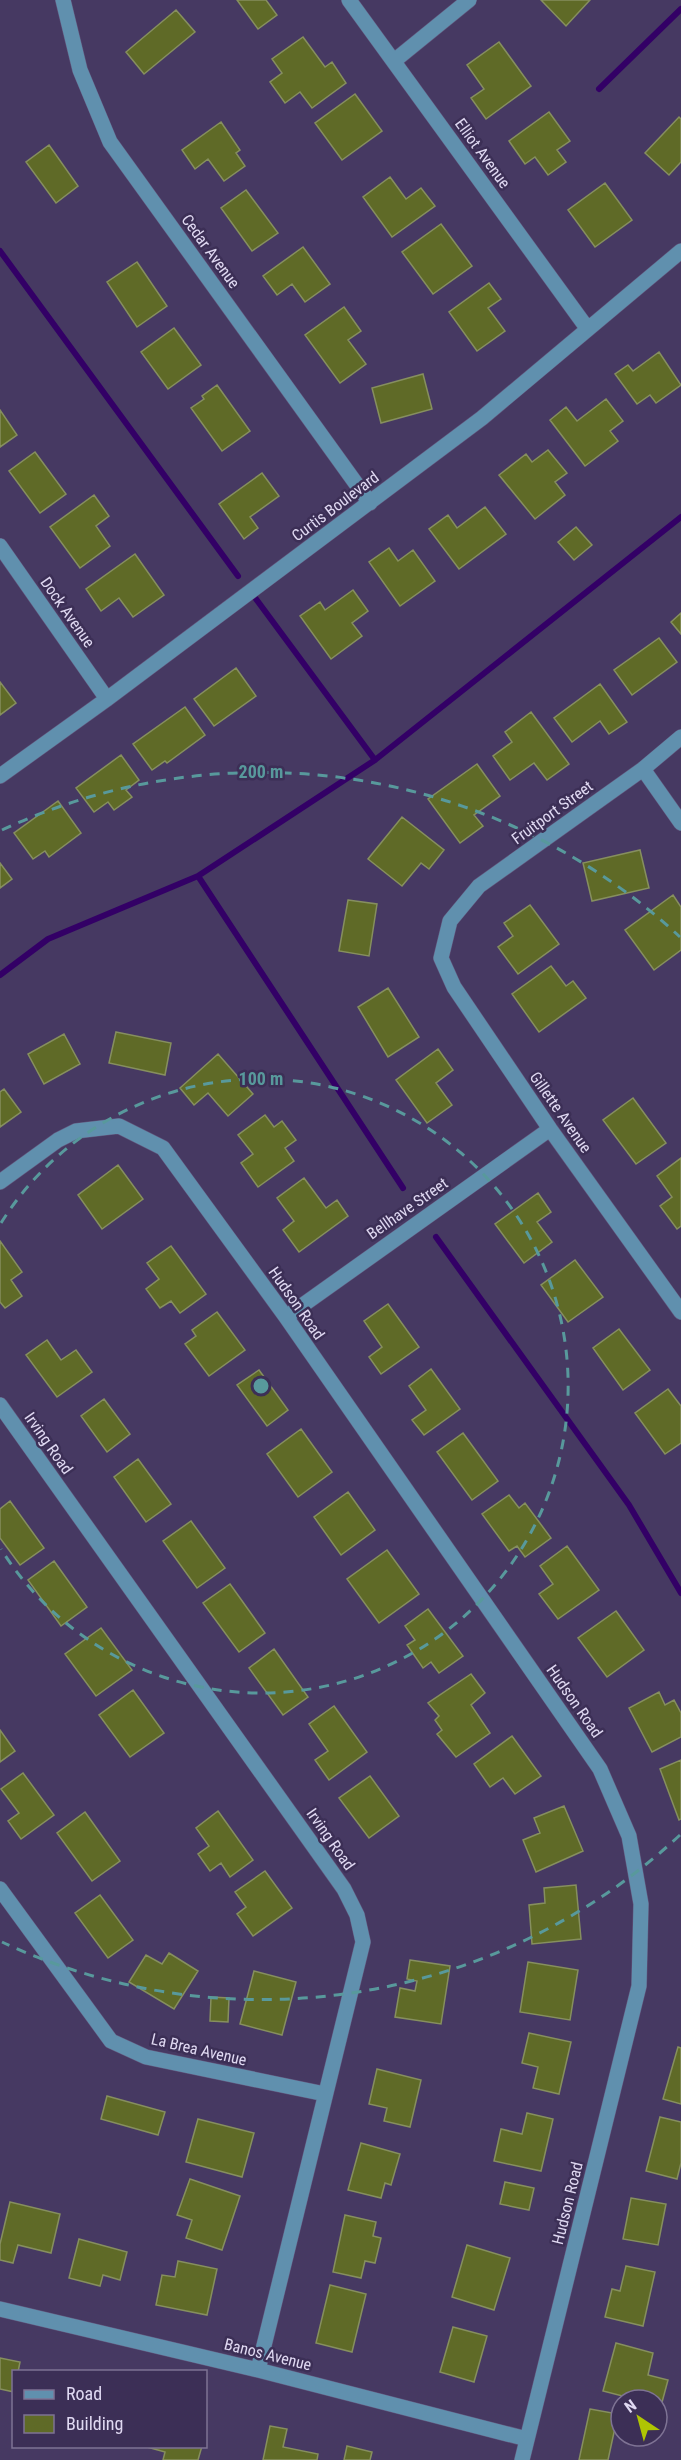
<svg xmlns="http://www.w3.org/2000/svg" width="681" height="2460" viewBox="0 0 681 2460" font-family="'Roboto Condensed',sans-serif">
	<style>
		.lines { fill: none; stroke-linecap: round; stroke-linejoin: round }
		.stream { stroke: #306; stroke-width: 6 }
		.building { fill: #5f6a27; stroke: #868f5f; stroke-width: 1.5 }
		.minor-casing { stroke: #62567c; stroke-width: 16 }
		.minor { stroke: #6090ae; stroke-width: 15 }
		.ring { fill: none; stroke: #58999c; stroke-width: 3; stroke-dasharray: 10 8 }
		.labels { text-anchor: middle; stroke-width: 5; stroke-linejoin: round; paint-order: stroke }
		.street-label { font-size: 16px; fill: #e0d9f2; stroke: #3c2f56 }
		.centre { fill: #58999c; stroke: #3c2f56; stroke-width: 3 }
		.ring-label { font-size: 18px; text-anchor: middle; font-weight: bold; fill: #58999c; stroke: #3c2f56; stroke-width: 5; stroke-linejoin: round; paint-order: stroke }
	</style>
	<rect width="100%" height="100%" fill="#463962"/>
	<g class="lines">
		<path class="stream" d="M599 89 681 9
			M0 251 238 576
			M256 599 375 760
			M198 876 403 1188
			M0 975 48 939 198 876 375 760 681 517
			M436 1237 629 1505 681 1593"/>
	</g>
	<path class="building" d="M237 0H266L277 15 258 29Z
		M541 0H590L566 26Z
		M176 10 195 32 144 74 126 52Z
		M303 37 325 67 332 62 346 83 312 108 300 92 285 103 270 82 282 73 272 59Z
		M499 42 531 86 486 119 471 98 484 89 467 65Z
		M355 94 382 131 342 160 315 123Z
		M549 112 570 141 557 150 566 162 548 175 535 157 525 164 509 141Z
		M679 117 681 119V162L669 175 645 153Z
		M221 122 240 150 236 153 245 166 224 181 208 159 195 169 182 150Z
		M49 145 78 186 56 203 26 162Z
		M390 177 406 199 421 188 435 206 392 237 363 197Z
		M605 183 632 220 595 247 568 210Z
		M246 190 278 233 252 251 221 208Z
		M441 224 472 266 433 294 402 252Z
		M303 247 330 284 305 302 292 284 277 295 263 276Z
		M137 262 167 306 137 327 107 282Z
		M489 283 501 299 488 308 505 331 477 351 449 312Z
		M344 307 361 331 348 340 366 364 340 383 305 335Z
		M174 328 201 365 168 389 141 352Z
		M659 352 681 385 656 403 650 395 637 404 615 374 628 365 633 371Z
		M423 374 432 409 381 423 372 388Z
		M217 385 250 431 222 451 191 408 204 399 202 396Z
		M606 399 623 421 610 431 618 441 585 466 550 420 566 407 577 421Z
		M0 410 17 435 0 447Z
		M548 450 567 473 555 482 565 495 535 519 499 475 526 454 532 462Z
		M35 452 66 494 40 513 9 471Z
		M262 473 279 496 250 517 258 528 244 539 219 504Z
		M94 495 109 516 96 526 110 546 80 568 50 527Z
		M485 507 506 534 459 569 429 529 448 515 457 528Z
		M576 527 592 545 574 560 558 542Z
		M389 548 398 561 413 550 435 581 400 606 369 562Z
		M135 554 164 595 133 617 119 598 101 611 86 589Z
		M353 590 368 611 352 623 362 636 331 659 300 616 320 602 325 610Z
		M681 613V634L671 622Z
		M659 638 677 662 632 695 614 670Z
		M236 668 256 696 214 726 194 699Z
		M0 682 16 703 0 715Z
		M600 684 627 722 609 734 600 721 572 742 554 718Z
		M185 707 205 735 167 763 165 761 152 770 133 744Z
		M531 712 569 764 547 780 534 763 510 780 493 756 512 742 505 732Z
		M121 755 139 780 126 790 132 797 114 810 108 802 94 812 76 788Z
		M477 764 500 796 474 815 483 826 460 843 428 799Z
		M58 801 81 833 49 857 45 851 33 859 14 833Z
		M402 817 444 850 429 869 421 863 402 886 368 859Z
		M640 850 649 888 592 901 583 863Z
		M0 863 12 879 0 888Z
		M673 895 681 907V950L654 970 625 930Z
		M348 900 377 904 369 956 339 951Z
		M530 905 559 944 518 974 498 947 513 936 504 923Z
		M551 966 566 986 573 981 586 998 539 1032 512 994Z
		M388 988 419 1037 388 1057 358 1007Z
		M116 1032 171 1043 165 1075 109 1063Z
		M64 1034 80 1064 44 1084 28 1054Z
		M438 1049 453 1070 436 1083 452 1105 427 1123 396 1080Z
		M218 1054 253 1094 228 1116 208 1093 194 1105 180 1088Z
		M4 1089 21 1112 0 1127V1092Z
		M633 1098 666 1143 636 1164 603 1120Z
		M265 1115 274 1127 282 1121 296 1140 285 1148 294 1161 258 1187 241 1163 253 1154 238 1135Z
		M681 1158V1226L677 1229 660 1206 672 1197 657 1176Z
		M118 1165 143 1199 102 1229 78 1195Z
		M304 1178 326 1208 337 1200 348 1216 299 1252 283 1230 294 1221 277 1198Z
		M538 1193 551 1212 537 1222 552 1242 524 1263 495 1224Z
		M0 1241 22 1272 11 1280 22 1296 5 1308 0 1302Z
		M171 1246 206 1294 180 1313 171 1301 160 1308 146 1289 159 1279 147 1263Z
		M575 1260 603 1297 568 1322 541 1285Z
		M388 1304 419 1347 381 1374 369 1357 382 1347 364 1321Z
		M217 1312 245 1350 209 1376 185 1344 196 1336 192 1330Z
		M619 1329 650 1370 623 1390 593 1348Z
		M47 1340 61 1360 76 1350 92 1372 57 1397 26 1355Z
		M431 1369 460 1409 424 1435 412 1420 426 1410 409 1386Z
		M259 1370 288 1410 267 1426 237 1385Z
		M668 1389 681 1406V1443L665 1454 635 1413Z
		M104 1399 130 1434 107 1452 81 1416Z
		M301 1429 332 1472 298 1497 267 1454Z
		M463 1433 498 1481 472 1500 437 1452Z
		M138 1459 171 1504 146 1522 114 1477Z
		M348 1492 375 1530 341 1555 314 1517Z
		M509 1495 519 1508 525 1503 551 1538 525 1557 517 1546 509 1551 482 1514Z
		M10 1501 44 1548 20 1565 0 1538V1509Z
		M191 1521 225 1568 197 1588 163 1541Z
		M567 1546 599 1590 558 1619 539 1594 553 1584 540 1566Z
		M387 1550 419 1594 379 1623 347 1579Z
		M54 1561 87 1607 61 1626 28 1580Z
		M230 1584 265 1633 239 1652 203 1603Z
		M428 1609 463 1656 439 1673 431 1662 423 1668 407 1645 415 1640 405 1626Z
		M616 1611 644 1650 607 1677 578 1638Z
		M101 1628 132 1670 96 1696 65 1654Z
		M274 1649 308 1697 283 1715 249 1668Z
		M471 1674 485 1693 471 1705 490 1733 456 1757 437 1734 442 1730 435 1720 439 1716 428 1703Z
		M133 1690 164 1733 130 1757 99 1715Z
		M659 1692 665 1705 674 1700 681 1713V1737L652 1752 629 1708Z
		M334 1706 367 1752 329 1780 315 1760 328 1751 309 1724Z
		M0 1730 15 1751 0 1762Z
		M512 1736 541 1776 515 1794 503 1778 490 1787 474 1764Z
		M681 1760V1819L679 1820 660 1769Z
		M23 1773 54 1815 21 1839 8 1821 19 1813 1 1789Z
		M370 1776 399 1816 369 1838 339 1798Z
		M564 1806 583 1851 536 1872 523 1840 540 1833 534 1818Z
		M218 1811 253 1860 230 1877 221 1863 210 1871 198 1854 209 1846 196 1828Z
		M85 1812 120 1861 92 1881 57 1833Z
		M265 1871 292 1908 253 1936 237 1914 246 1907 235 1892Z
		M576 1885 581 1939 532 1944 529 1905 545 1903 544 1888Z
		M100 1895 133 1940 108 1958 75 1913Z
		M169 1953 198 1971 174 2009 129 1982 146 1955 162 1964Z
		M410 1960 450 1966 441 2024 395 2017 400 1988 415 1991 417 1981 407 1979Z
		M528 1962 578 1970 570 2020 520 2012Z
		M254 1971 296 1982 282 2035 240 2024Z
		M211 1997 229 1998 228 2022 210 2021Z
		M529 2033 571 2042 559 2094 533 2088 538 2067 522 2063Z
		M678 2047 681 2048V2104L663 2099Z
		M377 2069 421 2080 410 2127 384 2121 387 2108 369 2104Z
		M107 2096 165 2112 158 2135 101 2119Z
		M527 2113 553 2119 541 2171 494 2161 501 2129 522 2134Z
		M660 2117 681 2122V2163L677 2179 646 2171Z
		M198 2119 254 2133 242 2177 186 2162Z
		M361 2143 400 2154 391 2185 385 2183 381 2198 348 2190Z
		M190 2179 240 2196 222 2250 186 2238 192 2220 177 2215Z
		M505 2182 534 2188 529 2210 500 2204Z
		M631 2198 666 2204 658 2245 623 2239Z
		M10 2202 60 2214 51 2253 18 2245 13 2263 0 2260V2244Z
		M345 2215 376 2222 373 2236 381 2238 375 2263 365 2261 361 2278 333 2272Z
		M79 2239 127 2252 120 2280 103 2275 100 2286 69 2278Z
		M467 2245 510 2258 494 2310 452 2297Z
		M178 2261 217 2269 207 2315 156 2305 162 2275 175 2277Z
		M626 2266 655 2272 643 2326 605 2317 612 2289 620 2291Z
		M330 2285 366 2294 352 2352 316 2343Z
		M453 2327 487 2336 474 2382 440 2372Z
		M616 2343 653 2353 648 2375 668 2380 661 2406 657 2405V2400H638L603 2391Z
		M0 2358 20 2362 18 2372H14V2392L0 2389Z
		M590 2409 618 2414 608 2460H579Z
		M270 2426 287 2429 283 2447 318 2454 317 2460H263Z
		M202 2446 198 2460H163L165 2452 147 2447Z
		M347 2446 372 2452 370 2460H344Z"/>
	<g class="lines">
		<defs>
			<path id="minor" d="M63 0 80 70 110 142 370 503
				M349 0 587 328
				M394 61 469 0
				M0 546 107 699
				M681 737 643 769 479 886 450 921 441 958 454 987 550 1129 681 1312
				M643 769 681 823
				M0 776 107 699 482 418 681 251
				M0 1182 58 1140 76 1131 119 1126 163 1148 286 1317 600 1769 629 1836 641 1904 639 1986 522 2460
				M286 1317 550 1129
				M0 1405 344 1889 357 1915 363 1942 258 2370
				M0 1889 111 2041 146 2057 325 2094
				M0 2309 258 2370 527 2439"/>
		</defs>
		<use href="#minor" class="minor-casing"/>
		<use href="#minor" class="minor"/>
	</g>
	<g class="ring">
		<path d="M1 1223A307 307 0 1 1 1 1549"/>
		<path d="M680 1835A614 614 0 0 1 2 1942M2 830A614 614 0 0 1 680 937"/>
	</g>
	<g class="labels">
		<g class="street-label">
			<text transform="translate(483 153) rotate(54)" y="6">Elliot Avenue</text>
			<text transform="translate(211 251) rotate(54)" y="6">Cedar Avenue</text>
			<text transform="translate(335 506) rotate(-37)" y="6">Curtis Boulevard</text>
			<text transform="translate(68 612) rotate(55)" y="6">Dock Avenue</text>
			<text transform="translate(552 812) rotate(-36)" y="6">Fruitport Street</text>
			<text transform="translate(561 1112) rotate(55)" y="6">Gillette Avenue</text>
			<text transform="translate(407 1208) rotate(-35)" y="6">Bellhave Street</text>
			<text transform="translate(297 1303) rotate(55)" y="6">Hudson Road</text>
			<text transform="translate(49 1443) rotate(55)" y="6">Irving Road</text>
			<text transform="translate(575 1701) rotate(55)" y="6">Hudson Road</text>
			<text transform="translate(331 1839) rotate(55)" y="6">Irving Road</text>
			<text transform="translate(199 2049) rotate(13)" y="6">La Brea Avenue</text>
			<text transform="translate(567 2203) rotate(-76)" y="6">Hudson Road</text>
			<text transform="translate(268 2354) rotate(14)" y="6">Banos Avenue</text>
		</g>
	</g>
	<circle cx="261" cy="1386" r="9" class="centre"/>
	<g class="ring-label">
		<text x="261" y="778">200 m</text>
		<text x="261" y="1085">100 m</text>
	</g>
	<rect x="12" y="2370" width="195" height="78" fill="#3c2f56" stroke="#7e7394" stroke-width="1.5"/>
	<rect x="24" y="2390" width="30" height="9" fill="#6090ae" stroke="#7e7394" stroke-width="1.5"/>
	<text x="66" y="2400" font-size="18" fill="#e0d9f2">Road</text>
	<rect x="24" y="2415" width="30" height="18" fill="#5f6a27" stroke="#7e7394" stroke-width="1.5"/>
	<text x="66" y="2430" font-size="18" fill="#e0d9f2">Building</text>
	<g transform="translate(639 2418) rotate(324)"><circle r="28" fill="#3c2f56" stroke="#7e7394" stroke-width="1.5"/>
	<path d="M0-4.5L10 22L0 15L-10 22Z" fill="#afc503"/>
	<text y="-9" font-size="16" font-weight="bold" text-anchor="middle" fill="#e0d9f2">N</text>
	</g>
</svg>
